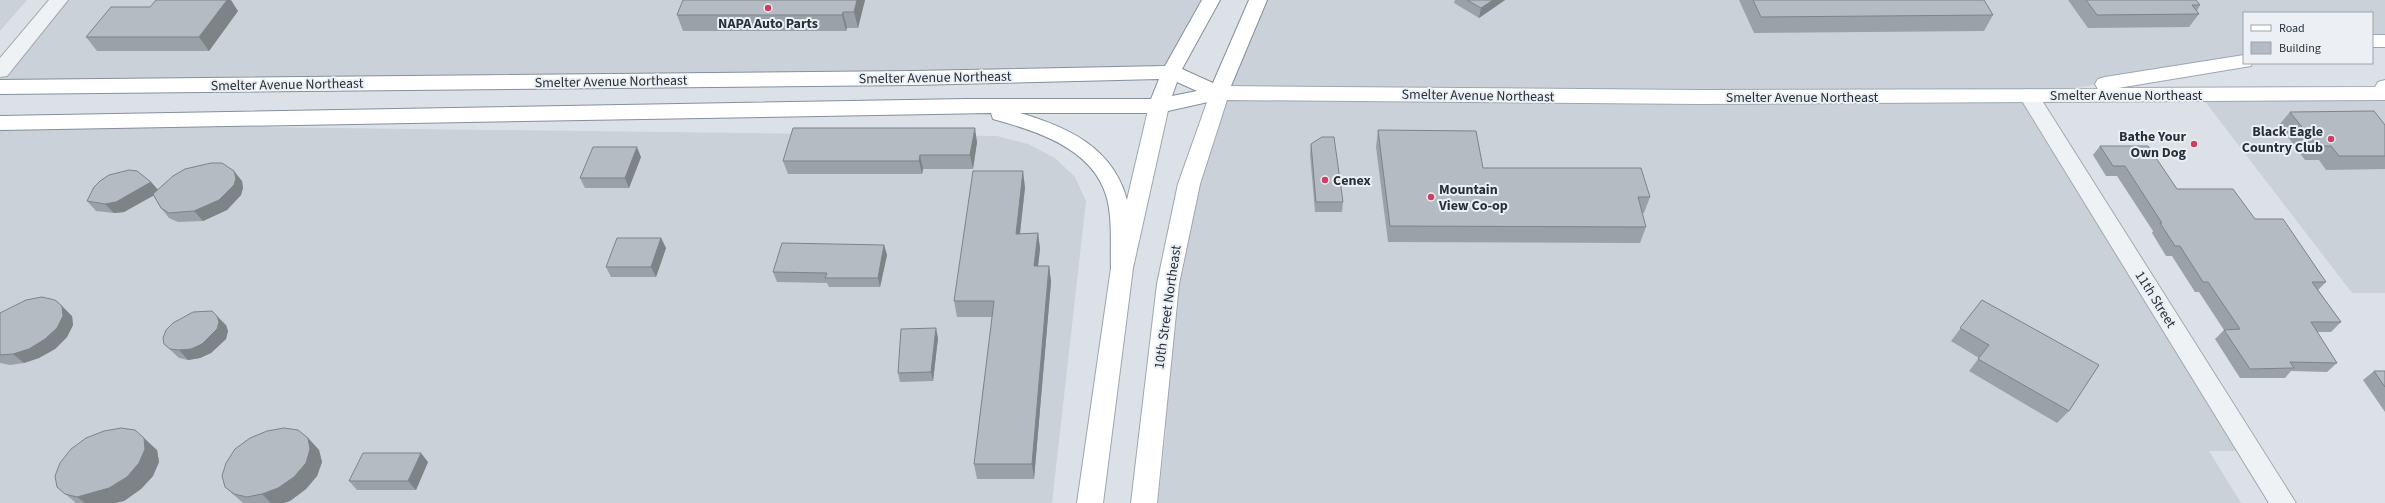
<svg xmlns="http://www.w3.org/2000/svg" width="2385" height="503" viewBox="0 0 2385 503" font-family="'Source Sans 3',sans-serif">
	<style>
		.built { fill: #cbd1d9 }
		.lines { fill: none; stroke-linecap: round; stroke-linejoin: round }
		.minor-casing { stroke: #a2a9b1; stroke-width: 2 }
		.major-casing { stroke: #9ca7b2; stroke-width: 2 }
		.highway-casing { stroke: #84909d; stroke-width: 2 }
		.minor { fill: #eff2f5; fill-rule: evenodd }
		.major { fill: #fff; fill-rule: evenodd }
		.highway { fill: #fff; fill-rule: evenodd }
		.wall { fill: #9ba1a8 }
		.shaded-wall { fill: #7e8388 }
		.building { fill: #b4bbc3; stroke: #7e8388 }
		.poi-dot { fill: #ce3f61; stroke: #ecf0f4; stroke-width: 1.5 }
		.labels { text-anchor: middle; stroke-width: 4; stroke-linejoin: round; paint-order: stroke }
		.poi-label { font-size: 14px; font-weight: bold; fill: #26313d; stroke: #ecf0f4; text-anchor: end }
		.street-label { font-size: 14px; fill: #26313d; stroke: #ecf0f4 }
	</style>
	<rect width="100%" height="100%" fill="#dce1e7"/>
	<path class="built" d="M0 0H27L0 31Z
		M59 0H1211L1171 72 0 87V71Z
		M1262 0H2385V41H2372V13H2244V59L2029 96 2250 451H2209L2241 503H1158L1166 431 1168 284 1189 184Z
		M2200 95 2385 96V293H2352Z
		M0 124 997 136 1028 144 1055 158 1075 177 1086 201 1052 503H0Z"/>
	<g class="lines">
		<defs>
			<path id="minor" d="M49 0H68L7 76 0 77V58Z
				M2029 89 2036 91 2296 503H2269L2019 96 2022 91Z"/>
			<path id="major" d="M2372 35H2385V47H2372Z
				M2244 55V63H2252L2251 66 2118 88 2375 87 2378 82 2385 80V100L1700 104 1227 100 1200 184 1179 284 1157 503H1131L1157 284 1178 184 1212 88 1219 86 1700 90 2098 89 2095 84 2098 79 2105 77Z
				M1159 99 1166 101 1169 106 1133 268 1103 503H1077L1111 268 1149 106 1152 101Z"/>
			<path id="highway" d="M1202 0H1220L1182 69 1213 83 1249 0H1267L1226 98 1159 113H1020C1086 132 1130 161 1132 235 1133 247 1136 263 1130 274L1122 276 1114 274 1111 268C1110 244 1113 218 1106 195 1091 147 1035 131 993 119L991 113 0 130V116L967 99H1151L1159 79 913 85 0 94V80L913 71 1165 66ZM1177 82 1197 91 1172 96Z"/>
		</defs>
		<use href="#minor" class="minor-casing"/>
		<use href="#major" class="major-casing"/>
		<use href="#highway" class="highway-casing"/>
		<use href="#minor" class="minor"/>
		<use href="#major" class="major"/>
		<use href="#highway" class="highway"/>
	</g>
	<path class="wall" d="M865 0 858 28H847L846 31H683L677 15Z
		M1455 0H1505L1479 18 1454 3Z
		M1739 0H1984L1993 15 1984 31 1754 33Z
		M2068 0H2196L2200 5 2197 11 2199 14 2189 27 2088 28Z
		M238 11 209 51H97L86 37Z
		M2290 112 2385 125V169L2326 170 2319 160H2305L2279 125Z
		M1378 130 1483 168 1650 197 1644 213H1642L1646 227 1640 243 1388 242 1376 147Z
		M977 142 973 169H923L922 174H788L783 161Z
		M1311 144 1343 202 1342 212H1315L1310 154Z
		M2100 146 2177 189 2255 219 2326 282 2318 290 2341 322 2331 332H2317L2337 363 2327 372 2291 371 2285 378H2240L2215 339 2224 330 2199 292H2195L2172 256H2166L2152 233 2153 231 2117 176H2106L2093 155Z
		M641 157 629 188H585L580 178Z
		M242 181 243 188 241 195 227 210 203 221 178 222 169 218 161 208 153 195 124 212 114 213 96 211 87 201 151 182 158 190Z
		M1025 187 1020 234 1038 233 1040 249 1038 266H1049L1051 282 1034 479H977L974 464 992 317H957L954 301Z
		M661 238 666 248 656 277H611L606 267Z
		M884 245 887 255 880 287H829L827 283 777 282 773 272Z
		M1982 300 2069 411 2057 423 1969 371 1979 358 1951 341Z
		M0 313 72 316 73 325 67 337 55 349 39 358 24 363 10 365 0 363Z
		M226 325 228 331 226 339 211 353 200 358 188 360 179 358 164 344Z
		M938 338 933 381 900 382 898 373Z
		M2374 371H2385V412L2363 380Z
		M308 438 319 450 322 462 317 476 306 489 290 501 284 503H243L225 487Z
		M157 450 159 462 153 476 141 489 124 501 115 503H76L57 487Z
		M428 462 416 490H357L349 481Z"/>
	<path class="shaded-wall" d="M227 0H231L238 11 209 51 199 37Z
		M857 0H865L858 28 854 12Z
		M1493 0H1505L1479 18 1481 8Z
		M843 12 847 28 846 31 842 15Z
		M975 128 977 142 973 169 970 155Z
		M637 147 641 157 629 188 625 178Z
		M920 155 923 169 922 174 919 161Z
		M234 171 242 181 243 188 241 195 227 210 203 221 194 211Z
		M1023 171 1025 187 1018 250 1016 234Z
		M151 182 160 192 124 212 114 213 105 204Z
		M1038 233 1040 249 1036 282 1034 266Z
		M661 238 666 248 656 277 651 267Z
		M884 245 887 255 880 287 878 278Z
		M1049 266 1051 282 1034 479 1032 464Z
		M62 306 72 316 73 325 67 337 55 349 39 358 24 363 13 354Z
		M217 316 226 325 228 331 226 339 211 353 200 358 188 360 179 350Z
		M936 328 938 338 933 381 931 372Z
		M144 438 157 450 159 462 153 476 141 489 124 501 115 503H85L77 497Z
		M308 438 319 450 322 462 317 476 306 489 290 501 284 503H271L262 494Z
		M421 453 428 462 416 490 408 481Z"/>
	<path class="building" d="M156 0H227L199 37H86L111 7H150Z
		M683 0H857L854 12H843L842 15H677Z
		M1467 0H1493L1481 8Z
		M1753 0H1984L1993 15 1761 17Z
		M2086 0H2196L2200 5H2192L2199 14 2097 15Z
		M2374 111 2385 125V156H2339L2331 146H2317L2290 112Z
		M793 128H975L970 155H920L919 161H783Z
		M1378 130 1476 131 1483 168H1641L1650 197H1638L1646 227 1390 226Z
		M1322 137H1334L1343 202H1316L1311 144Z
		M2100 146H2148L2177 189H2233L2255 219H2283L2326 282H2312L2341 322H2311L2337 363 2290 362 2294 368 2250 369 2224 330 2240 329 2208 282H2203L2180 246H2175L2160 223H2162L2125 166H2113Z
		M593 147H637L625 178H580Z
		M211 163H222L234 171 236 178 234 185 219 200 194 211 169 213 161 208 153 194 173 176 185 169Z
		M129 170 137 171 151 182 116 202 105 204 87 201 94 187 100 181 109 175Z
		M973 171H1023L1016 234 1038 233 1034 266H1049L1032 464H974L994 301H954Z
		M617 238H661L651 267H606Z
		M782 243 884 245 878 278H825L827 273 773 272Z
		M42 297 55 300 62 306 63 316 57 328 45 339 29 349 13 354 0 355V313L26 300Z
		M1982 300 2099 365 2069 411 1978 359 1989 345 1960 328Z
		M212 311 217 316 219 322 217 329 202 344 191 349 179 350 170 349 164 344 163 338 166 330 173 323 193 312Z
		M936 328 931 372 898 373 901 329Z
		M2374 371H2385V387Z
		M121 428 135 430 144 438 145 449 139 463 127 477 109 488 77 497 65 494 57 487 55 476 60 463 71 449 86 438 104 431Z
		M284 428 298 430 308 438 310 449 306 463 294 477 278 488 262 494 247 497 234 494 225 487 222 476 226 463 235 449 250 438 267 431Z
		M363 453H421L408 481H349Z"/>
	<g class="poi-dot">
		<circle cx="768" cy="8" r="4"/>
		<circle cx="2331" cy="139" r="4"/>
		<circle cx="2194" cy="144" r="4"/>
		<circle cx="1325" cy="180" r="4"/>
		<circle cx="1431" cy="197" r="4"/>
	</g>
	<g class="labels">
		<g class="poi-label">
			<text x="768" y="28" text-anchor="middle">NAPA Auto Parts</text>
			<text x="2323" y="136">Black Eagle<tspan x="2323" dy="16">Country Club</tspan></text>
			<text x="2186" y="141">Bathe Your<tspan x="2186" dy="16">Own Dog</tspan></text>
			<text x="1333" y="185" text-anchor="start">Cenex</text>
			<text x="1439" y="194" text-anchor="start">Mountain<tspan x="1439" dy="16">View Co-op</tspan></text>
		</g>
		<g class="street-label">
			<text transform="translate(935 77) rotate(-1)" y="5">Smelter Avenue Northeast</text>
			<text transform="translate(611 81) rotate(-1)" y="5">Smelter Avenue Northeast</text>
			<text transform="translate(287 84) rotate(-1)" y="5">Smelter Avenue Northeast</text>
			<text transform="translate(1478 95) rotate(1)" y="5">Smelter Avenue Northeast</text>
			<text x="2126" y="100">Smelter Avenue Northeast</text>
			<text x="1802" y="102">Smelter Avenue Northeast</text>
			<text transform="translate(2156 299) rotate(58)" y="5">11th Street</text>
			<text transform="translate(1167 307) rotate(-82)" y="5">10th Street Northeast</text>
		</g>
	</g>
	<rect x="2243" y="12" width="130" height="52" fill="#ecf0f4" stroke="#9da4ab"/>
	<rect x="2251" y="25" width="20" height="6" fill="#ffffff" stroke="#9da4ab"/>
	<text x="2279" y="32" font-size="12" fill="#26313d">Road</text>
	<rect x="2251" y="42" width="20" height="12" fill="#b4bbc3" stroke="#9da4ab"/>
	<text x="2279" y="52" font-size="12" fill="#26313d">Building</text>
</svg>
